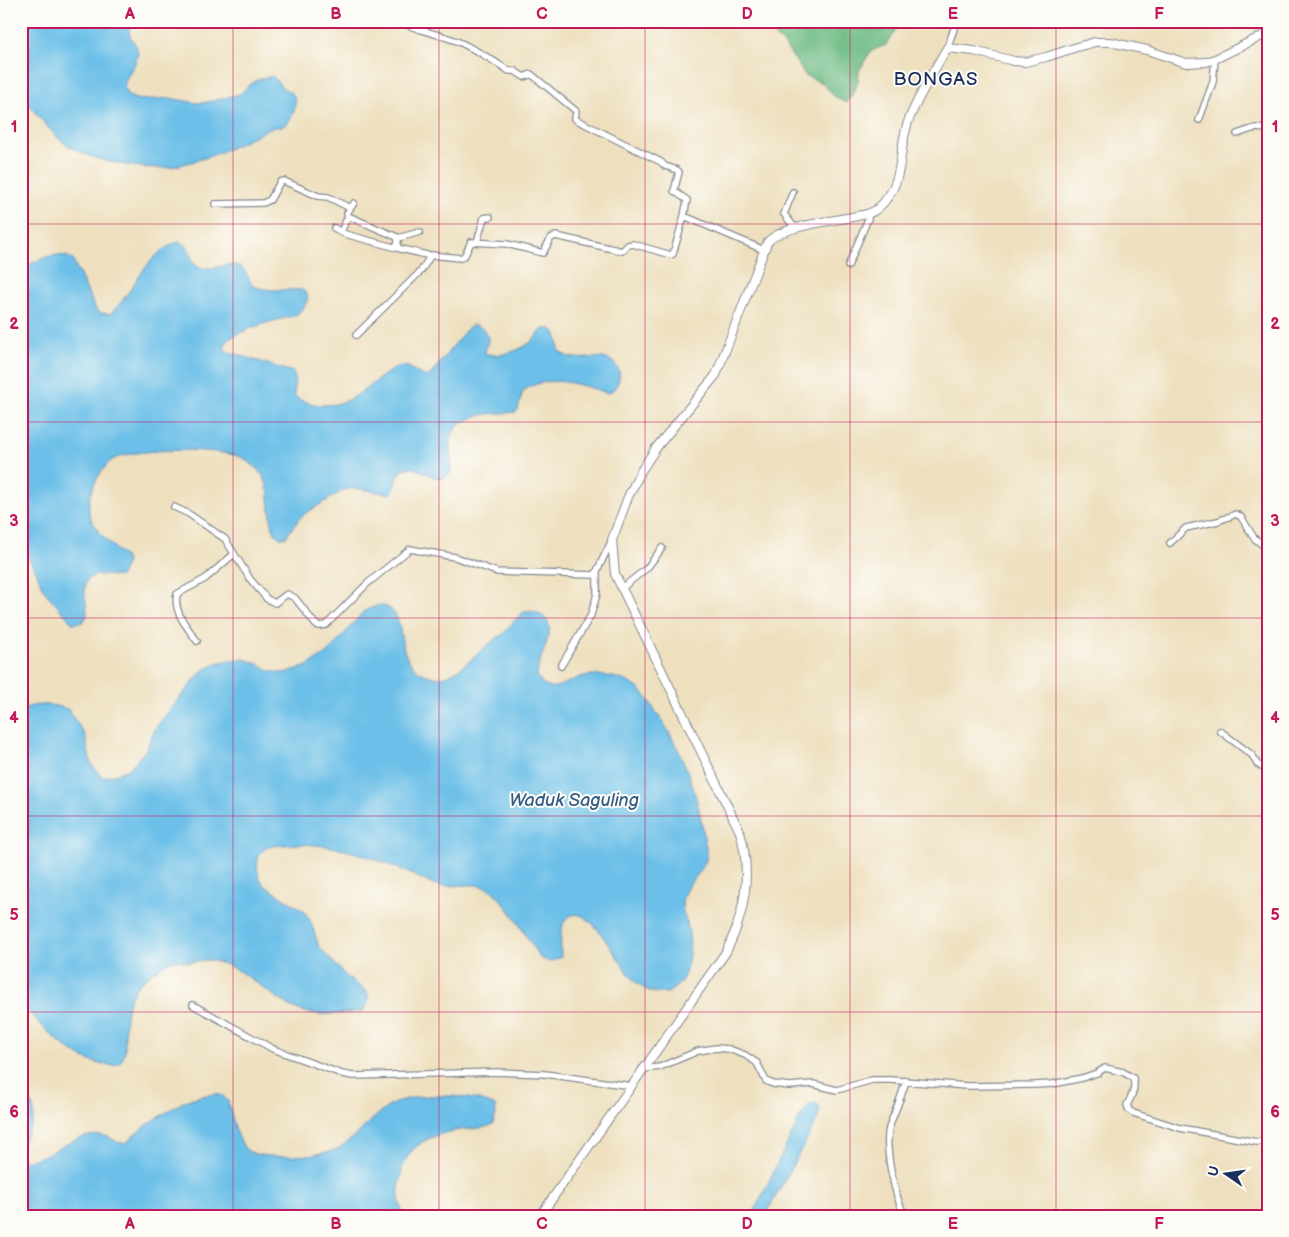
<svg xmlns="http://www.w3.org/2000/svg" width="1289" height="1237" viewBox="0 0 1289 1237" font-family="'Balsamiq Sans',sans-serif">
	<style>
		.forest { fill: #6dbb84; stroke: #447571 }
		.water { fill: #6cbfe8; stroke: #4477a3 }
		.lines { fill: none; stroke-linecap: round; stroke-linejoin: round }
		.minor-casing { stroke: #84888e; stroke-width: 8 }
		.major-casing { stroke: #84888e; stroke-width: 10 }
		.minor { stroke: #fff; stroke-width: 5.5 }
		.major { stroke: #fff; stroke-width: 8 }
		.grid { fill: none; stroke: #c2185b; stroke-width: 1; stroke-opacity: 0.55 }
		.labels { text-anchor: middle; stroke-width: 4; stroke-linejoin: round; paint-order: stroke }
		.water-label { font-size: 18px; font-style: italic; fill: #335a87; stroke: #fdfcf7 }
		.quarter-label { font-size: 19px; letter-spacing: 1px; fill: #1b2f5e; stroke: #fdfcf7 }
		.neatline { fill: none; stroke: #c2185b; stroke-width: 2 }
		.grid-label { font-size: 16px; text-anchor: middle; font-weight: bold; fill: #c2185b }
	</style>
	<rect width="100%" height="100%" fill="#fdfcf7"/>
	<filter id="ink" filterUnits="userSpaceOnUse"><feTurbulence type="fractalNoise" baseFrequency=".02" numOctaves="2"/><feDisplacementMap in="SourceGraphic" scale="10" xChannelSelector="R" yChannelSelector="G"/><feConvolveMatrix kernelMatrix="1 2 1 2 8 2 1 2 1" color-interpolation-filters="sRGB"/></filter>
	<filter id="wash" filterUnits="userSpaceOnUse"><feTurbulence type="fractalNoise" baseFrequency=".0096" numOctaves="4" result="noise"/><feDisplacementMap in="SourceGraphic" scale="20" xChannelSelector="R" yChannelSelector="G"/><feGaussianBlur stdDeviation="1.12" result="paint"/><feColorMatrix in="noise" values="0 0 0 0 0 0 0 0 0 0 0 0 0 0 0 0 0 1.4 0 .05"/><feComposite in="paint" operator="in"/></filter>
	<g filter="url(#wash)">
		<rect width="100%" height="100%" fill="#eee0bf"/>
		<path class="forest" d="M752 21H902L886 45 871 51 859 71 858 82 853 94 846 103 834 96 823 83 806 76 783 43 769 32Z"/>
		<path class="water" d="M21 21H134C122 37 137 39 138 53 138 68 107 91 139 100L170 98 197 103 208 102 240 94 248 86 257 80 272 76C276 79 277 81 280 85 284 91 294 90 295 100 296 107 292 120 286 124 281 128 274 126 268 129 242 143 217 156 187 163 180 165 173 167 165 168 137 168 101 163 76 150 52 139 41 115 21 98Z
			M178 242C196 245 187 263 199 267 212 272 227 261 239 266 246 269 248 280 253 286 264 290 274 290 285 290 290 290 296 289 301 290 315 295 303 310 296 315 280 320 229 330 224 347L226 351 293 372 295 378 294 395C299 401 307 402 314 404 348 410 364 388 389 372 393 369 398 366 403 366 412 366 418 375 427 377L431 374 465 331 472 325C480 325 489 332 488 341 487 345 485 348 485 353 496 358 519 351 528 344 534 340 538 334 543 329 561 325 555 344 561 353 566 356 571 358 576 358 590 360 607 352 617 367 620 372 620 376 618 382 615 388 614 391 607 393 580 384 547 373 523 391L518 409 516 412C503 414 492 412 478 416 430 430 462 466 447 476 434 486 414 457 401 472 396 477 395 486 392 493L390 494 354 488 344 490 306 513 299 519 286 537 280 538C266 529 273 493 264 478 260 471 251 463 245 459 226 447 128 447 111 461 98 472 87 495 89 512 91 526 105 539 115 548 120 553 124 555 127 562L121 576C114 578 109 574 101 575 75 575 88 601 87 616L83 622 72 623 45 592 35 569 21 547V270C35 261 58 248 73 260L95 308 100 313 110 314C134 293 145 253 178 242Z
			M379 605C416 609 384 665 433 677 453 681 476 654 490 643 494 639 499 637 503 634 509 628 514 620 521 614 531 607 546 614 549 625 552 639 537 660 537 677 540 680 543 685 548 687 557 690 574 678 584 676 599 673 625 677 638 688 645 694 651 703 656 712 681 747 696 788 703 830 704 839 708 852 706 860 701 876 683 885 682 903 682 912 686 920 688 928 692 943 689 967 682 980 679 985 673 989 668 993 655 993 650 993 639 985 622 973 594 907 572 915 558 919 561 946 561 957L550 962 540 958C529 941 505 898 489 889 474 880 454 889 437 885 425 882 413 874 402 870 365 854 326 841 285 845 274 846 264 845 259 856 255 867 258 876 264 885L304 911 311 922 319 947 347 977 367 992 369 997 368 1003 363 1011C340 1014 313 1018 292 1007 265 993 238 962 206 960 201 960 196 962 191 962 186 962 181 960 176 960 167 961 160 967 153 972 126 991 126 1007 125 1038 125 1045 126 1053 122 1060 118 1066 112 1066 106 1065 71 1060 44 1028 21 1004V709C39 703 51 704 68 709L85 735 91 764 102 777 114 775 129 769 145 751 156 727 202 671 217 663 230 660 244 659 259 664 270 671 283 673 305 667 328 653 364 611Z
			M21 1086C42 1114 34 1118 21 1147Z
			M216 1094 223 1096 228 1101C231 1114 238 1143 247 1150 259 1161 325 1156 339 1148 360 1135 373 1114 395 1103 417 1092 474 1094 495 1106L496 1114 493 1124C482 1130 471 1128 460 1130 431 1134 406 1145 401 1175 398 1191 397 1202 405 1216H21V1160C40 1163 66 1141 85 1137 91 1135 103 1135 109 1137 116 1141 118 1144 127 1143 135 1131 171 1109 185 1101 194 1097 205 1095 216 1094Z
			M816 1103 820 1107 819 1114 814 1126 765 1216H752L800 1117 810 1104Z"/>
	</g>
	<g filter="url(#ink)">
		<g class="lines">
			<defs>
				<path id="minor" d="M398 21C416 30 435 33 454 40 474 48 491 59 509 71H515L524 77 531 74 576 111 575 119 661 162 665 166 677 170 679 172 674 191 687 200 684 216
					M947 48 957 21
					M1199 120 1213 82 1215 59
					M1237 134 1255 128 1268 129
					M793 192 784 214 795 228
					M354 203 347 213 348 216 397 237 398 240 397 248 431 256
					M215 204 263 203 270 200 280 182 284 181 318 196 328 197 350 208
					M334 228 345 234 397 248
					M341 232 348 216
					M398 238 420 232
					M477 242 484 218 490 217
					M848 266 868 219V214
					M356 335 421 271 431 255 461 258 465 255 471 242 507 244 543 253 551 238 556 236 622 251 628 245 633 244 671 255 673 254 684 216 764 250
					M174 507 189 514 225 539 250 579 267 599 275 603 287 594 295 598 316 625 320 626 326 625 368 583 410 549 455 557 497 572 595 575 611 542
					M1170 543 1186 528 1218 521 1236 514 1241 517 1254 538 1268 549
					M622 588 647 568 662 548
					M197 641C187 627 173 612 177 594L205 579 234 554
					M561 666 591 615 597 594V574
					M1220 731 1252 755 1257 764 1268 771
					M193 1005 273 1049 342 1074 353 1076 497 1072 545 1074 632 1086
					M642 1069 660 1067 698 1051 716 1048 729 1049 745 1055 757 1063 766 1081 773 1084 789 1086 813 1084 837 1090 872 1080H891L967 1086 1034 1085 1053 1084 1082 1078 1097 1073 1105 1068 1123 1072 1133 1078C1136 1089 1132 1095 1127 1105L1129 1110 1133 1113 1180 1128 1257 1142 1268 1141
					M905 1216C895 1197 884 1149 889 1128 894 1112 902 1097 906 1080"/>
				<path id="major" d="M540 1216 726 952C745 914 752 874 740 832L615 574 612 540 628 497 641 471 656 448 716 375 767 243C777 227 832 221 852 217 861 215 870 215 877 209 906 184 897 154 908 122 917 98 934 71 947 48L974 51 1014 61 1025 62 1046 57 1077 47 1095 42H1110L1147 50 1186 63 1206 62 1215 59 1268 33"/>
			</defs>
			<use href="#minor" class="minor-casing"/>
			<use href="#major" class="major-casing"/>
			<use href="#minor" class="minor"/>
			<use href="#major" class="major"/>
		</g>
	</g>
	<path class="grid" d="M233 21V1216M439 21V1216M645 21V1216M850 21V1216M1056 21V1216M21 224H1268M21 422H1268M21 618H1268M21 816H1268M21 1012H1268"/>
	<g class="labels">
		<g class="water-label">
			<text x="574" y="806">Waduk Saguling</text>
		</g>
		<g class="quarter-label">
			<text x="936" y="85">BONGAS</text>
		</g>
	</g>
	<rect width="1289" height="1237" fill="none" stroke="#fdfcf7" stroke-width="55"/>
	<g transform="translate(1226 1174) rotate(283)" stroke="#fdfcf7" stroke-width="4" paint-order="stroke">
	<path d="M0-4L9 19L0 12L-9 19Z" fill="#1b2f5e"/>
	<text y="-8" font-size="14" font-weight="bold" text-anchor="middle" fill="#1b2f5e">U</text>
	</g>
	<rect x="28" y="28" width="1234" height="1182" class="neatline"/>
	<g class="grid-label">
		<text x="130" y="19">A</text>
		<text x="336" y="19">B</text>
		<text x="542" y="19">C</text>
		<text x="747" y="19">D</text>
		<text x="953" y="19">E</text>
		<text x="1159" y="19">F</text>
		<text x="14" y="132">1</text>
		<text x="1275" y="132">1</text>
		<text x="14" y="329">2</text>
		<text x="1275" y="329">2</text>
		<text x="14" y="526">3</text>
		<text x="1275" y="526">3</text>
		<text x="14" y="723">4</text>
		<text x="1275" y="723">4</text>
		<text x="14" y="920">5</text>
		<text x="1275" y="920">5</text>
		<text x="14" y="1117">6</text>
		<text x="1275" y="1117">6</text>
		<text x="130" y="1229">A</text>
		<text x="336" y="1229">B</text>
		<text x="542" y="1229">C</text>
		<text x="747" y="1229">D</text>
		<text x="953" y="1229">E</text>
		<text x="1159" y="1229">F</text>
	</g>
</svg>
